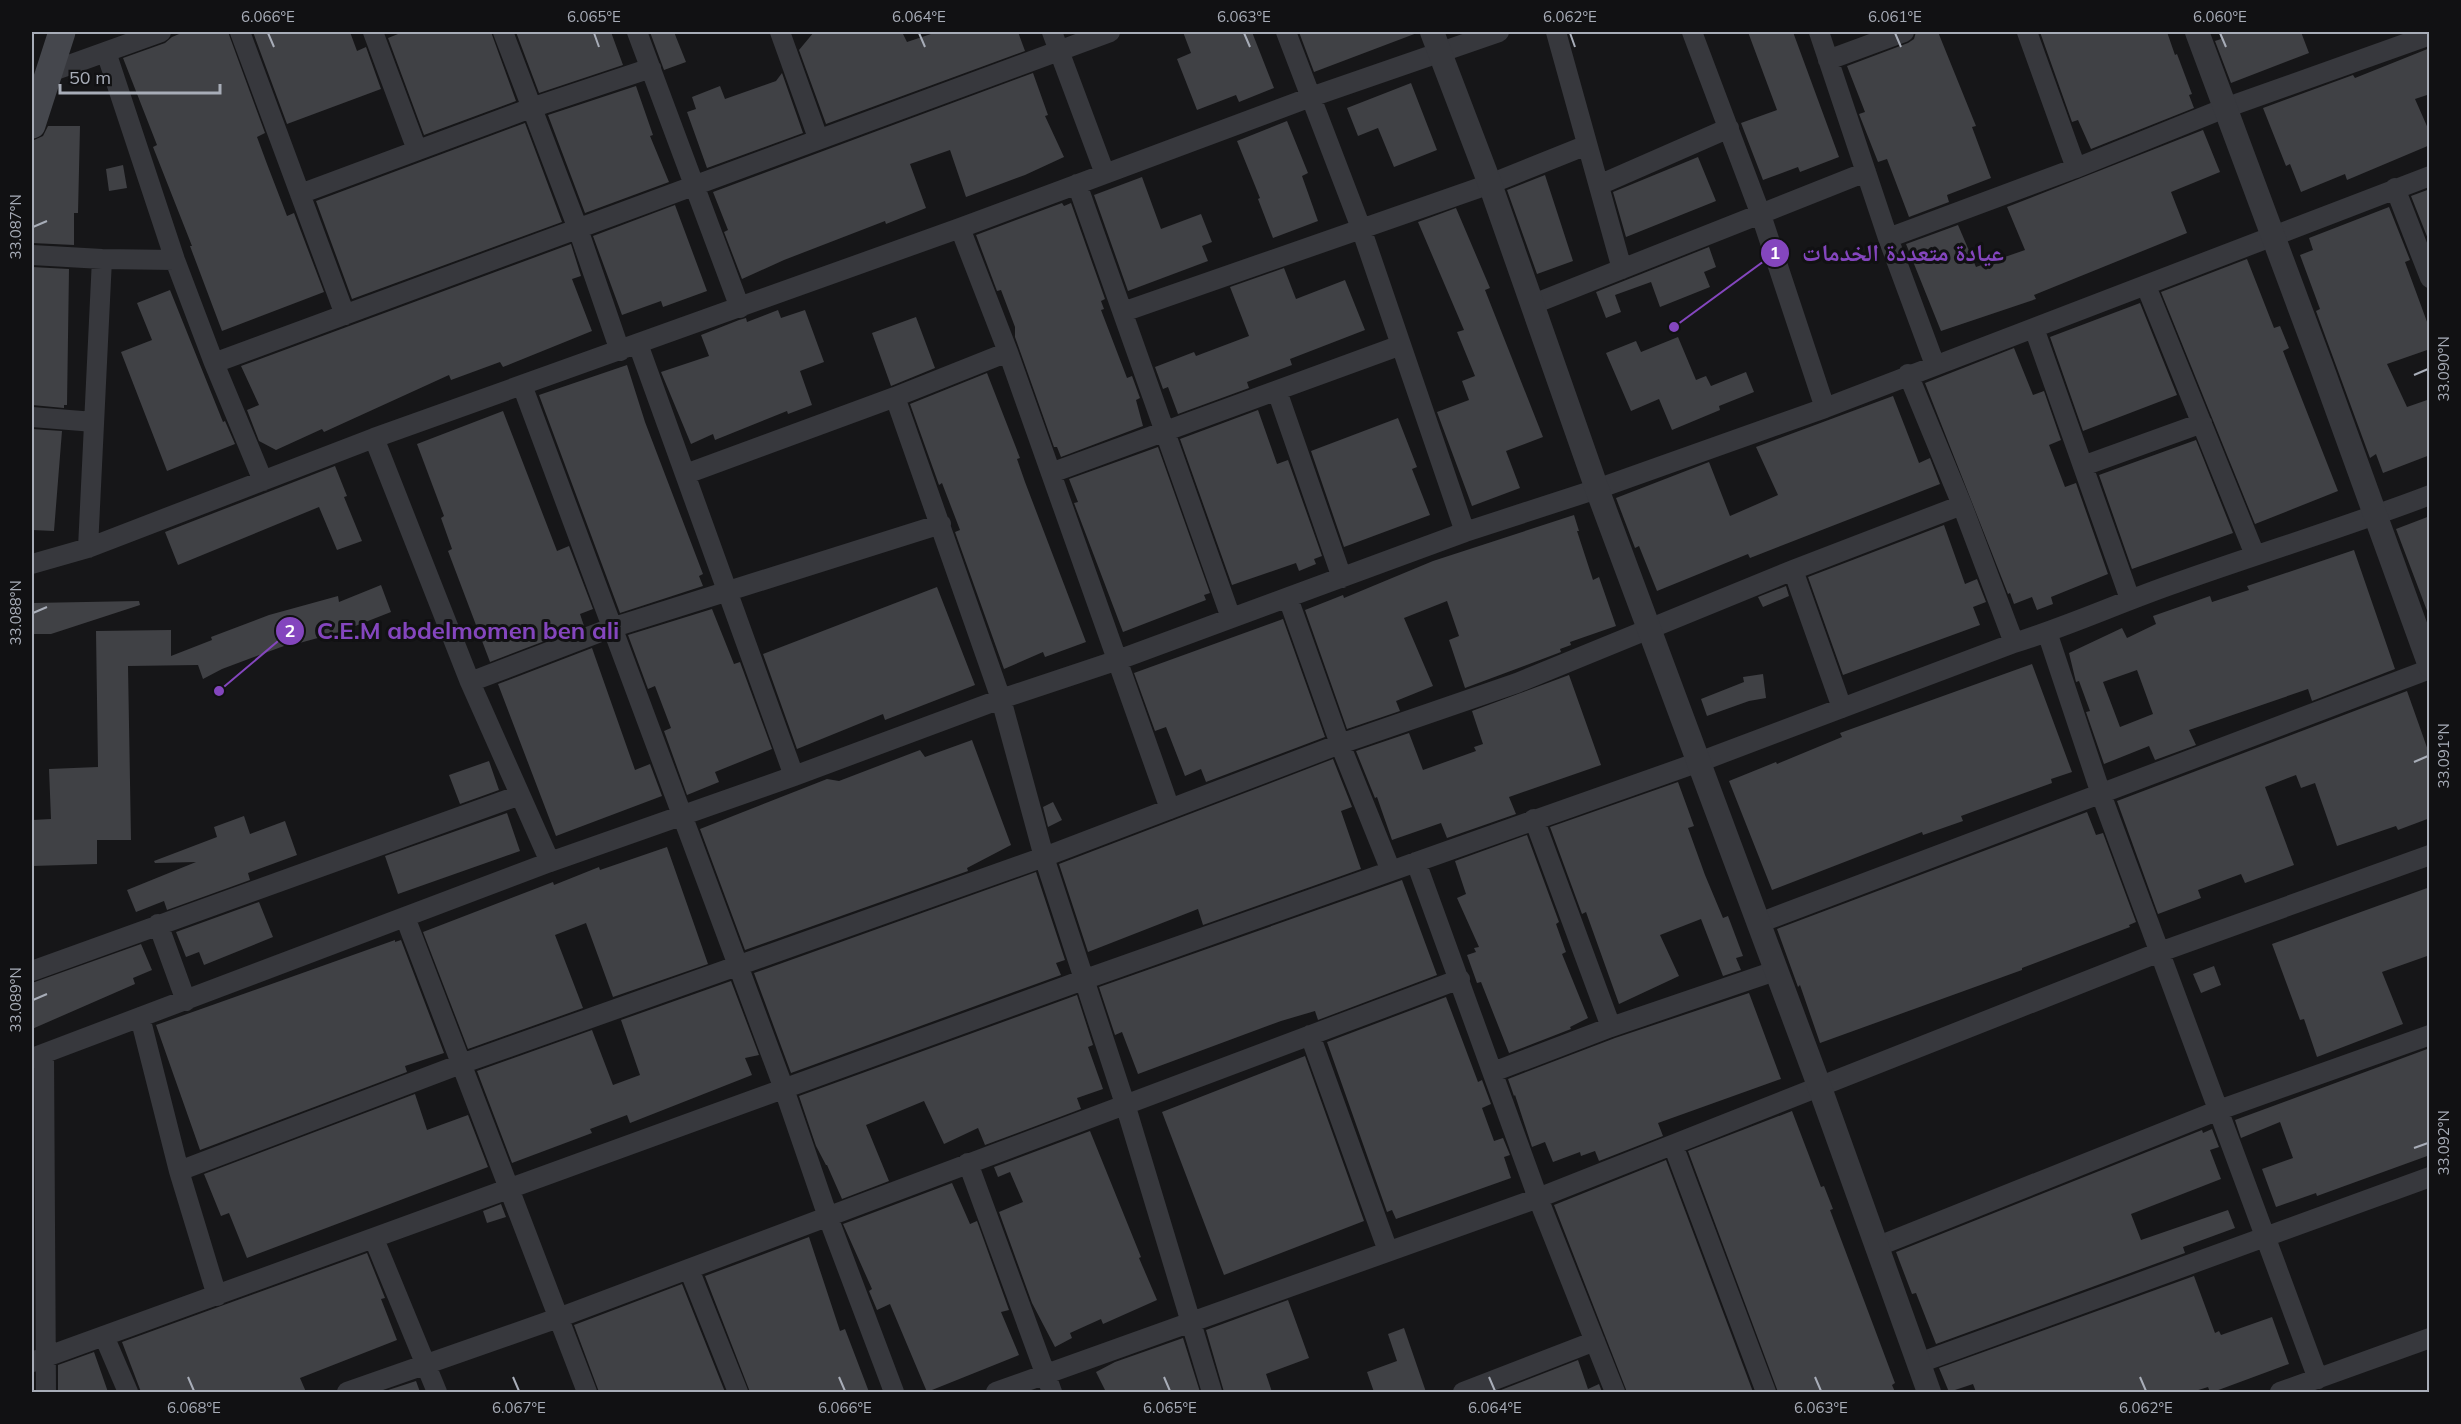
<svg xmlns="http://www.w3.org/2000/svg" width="2461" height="1424" viewBox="0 0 2461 1424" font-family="Mulish,'Noto Naskh Arabic',sans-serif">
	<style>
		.building { fill: #404145; fill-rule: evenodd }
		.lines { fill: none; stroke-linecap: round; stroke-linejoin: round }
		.minor { stroke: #37383d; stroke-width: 20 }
		.tertiary { stroke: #37383d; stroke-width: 24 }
		.secondary { stroke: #45474d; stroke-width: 27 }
		.ticks { fill: none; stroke: #a8adb8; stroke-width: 2 }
		.leader { fill: none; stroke: #8446be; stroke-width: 2 }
		.callout-dot { fill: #8446be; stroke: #111113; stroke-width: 2 }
		.mark-label { font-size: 18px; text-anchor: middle; font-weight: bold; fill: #fff }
		.callout-label { font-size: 24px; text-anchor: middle; font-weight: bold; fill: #8446be; stroke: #111113; stroke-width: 6; stroke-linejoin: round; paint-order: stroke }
		.neatline { fill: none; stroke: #a8adb8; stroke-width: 2 }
		.ticks-label { font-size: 15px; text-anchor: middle; fill: #a8adb8 }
	</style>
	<rect width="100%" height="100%" fill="#161618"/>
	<path class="building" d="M184 32H228L265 133 257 137 267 164 287 216 294 213 324 292 222 331 190 246H192L153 147 157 145 123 58 165 43 172 37Z
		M253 32H350L357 51 366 47 381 89 287 124Z
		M403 32H491L516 101 424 135 388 38Z
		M516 32H611L623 65 539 93Z
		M650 32H674L686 62 664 70Z
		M814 32H902L907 42 937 32H1018L1025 51 826 124 799 50Z
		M1183 32H1252L1274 88 1239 102 1236 95 1197 110 1177 59 1191 53Z
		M1299 32H1417V33L1314 72Z
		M1748 32H1793L1839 157 1800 172 1798 167 1763 180 1741 123 1777 110Z
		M1916 32H1938L1976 126 1972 127 1991 178 1947 195 1949 202 1909 217 1887 159 1878 162 1859 114 1865 112 1847 66 1908 43 1914 39Z
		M2040 32H2167L2175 55 2177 54 2192 94 2189 95 2194 108 2091 149 2078 120 2072 122Z
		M2219 32H2301L2309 53 2231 83 2215 41 2221 39Z
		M2430 48V94L2415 99 2430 133V145L2347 180 2345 174 2301 192 2290 164 2286 166 2263 108 2353 75 2355 78Z
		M782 73 803 133 707 168 687 112 696 109 692 97 720 86 725 99 776 81Z
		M1033 73 1048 115 1045 116 1064 157 1025 175 966 197 950 150 910 164 926 208 886 224 885 221 784 260 742 279 724 232 728 230 713 192Z
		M1411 83 1437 150 1394 167 1378 128 1358 136 1347 108Z
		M636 86 653 135 650 136 669 182 585 213 548 115Z
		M1287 121 1308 173 1302 176 1318 221 1273 238 1258 199 1260 198 1237 141Z
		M525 123 562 222 352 299 316 201Z
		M48 126H80L78 213H74V245L32 243 34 140 43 136Z
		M2203 130 2220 172 2171 192 2187 233 2034 295 2036 299 1941 331 1906 244 1958 225 1976 267 2025 250 2007 207Z
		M1698 157 1716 201 1626 237 1613 192Z
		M123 165 127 188 109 191 106 169Z
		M1545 175 1573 261 1537 274 1507 190Z
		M1142 177 1161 229 1201 214 1212 242 1202 246 1208 261 1128 291 1094 195Z
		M2430 189V244L2411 196Z
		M1062 203 1064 206 1071 203 1105 299 1101 301 1104 309 1101 310 1127 378 1132 376 1140 398 1136 400 1143 426 1061 457 1057 447H1054L1015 337V327L1001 290 997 291 976 235Z
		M675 205 707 291 663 307 661 301 622 315 593 236Z
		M2389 207 2410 260 2405 262 2430 330V349L2387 364 2407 407 2430 399V455L2383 473 2376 454 2370 458 2316 311 2320 309 2300 255 2313 250 2309 238Z
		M1456 208 1490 288 1485 290 1543 437 1506 451 1520 488 1472 506 1437 412 1469 400 1462 381 1475 376 1457 332 1464 330 1418 222Z
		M571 244 581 276 572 279 592 331 503 367 500 362 451 380 449 375 324 432 322 429 276 450 259 441 247 410 259 405 241 366Z
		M1709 247 1716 267 1704 272 1710 287 1660 307 1651 282 1615 295 1621 312 1606 318 1596 292Z
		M2247 259 2274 328 2280 326 2289 348 2283 351 2338 491 2255 524 2161 292Z
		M32 267 69 269 67 405H64V408L32 405Z
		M1284 268 1296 299 1345 280 1365 330 1290 359 1292 365 1247 382 1249 388 1178 414 1168 387 1163 389 1155 367 1194 352 1196 356 1249 336 1230 287Z
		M170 290 223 422 225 421 235 444 167 471 121 352 152 340 137 303Z
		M2140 303 2177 395 2083 431 2050 337Z
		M778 310 781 318 805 310 824 362 800 371 812 405 788 414 787 411 715 440 713 434 691 444 661 372 709 356 701 335 739 320 746 318 747 322Z
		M916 317 935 368 891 386 872 333Z
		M1678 337 1696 380 1706 376 1711 386 1746 372 1754 392 1719 406 1720 410 1672 430 1659 399 1631 411 1606 353 1636 341 1641 352Z
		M2014 348 2033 395 2044 391 2061 440 2049 445 2065 487 2076 483 2108 574 2051 597 2053 604 2037 610 2032 597 2014 604 2010 593 2008 594 1925 383Z
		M627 365 645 422 703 574 699 576 703 586 620 613 539 395Z
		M987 373 1020 458 1017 459 1025 482 1086 642 1045 657 1043 652 1004 669 955 532 960 530 942 483 939 485 910 404Z
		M1893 396 1919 463 1930 458 1940 484 1750 558 1748 554 1657 591 1639 546 1635 548 1616 498 1709 462 1730 516 1778 495 1756 447Z
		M1258 410 1277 464 1288 460 1322 556 1314 559 1316 564 1299 571 1296 563 1232 585 1180 439Z
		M503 411 557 551 569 546 593 609 580 614 584 626 490 662 448 551 452 549 441 518 444 516 417 444Z
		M1398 418 1417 467 1412 469 1430 515 1344 547 1311 451Z
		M32 429 62 431 54 531 32 530Z
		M2196 440 2233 533 2132 569 2099 475Z
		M1158 447 1210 593 1204 595 1206 600 1123 632 1074 503 1078 502 1069 479Z
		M335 466 347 496 344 497 362 541 337 550 319 507 178 565 165 532Z
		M1574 515 1579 531H1577L1593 580 1599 577 1616 626 1570 642 1571 645 1560 649 1561 652 1465 688 1449 640 1459 636 1447 601 1404 618 1433 686 1396 701 1400 711 1347 729 1305 610 1343 595 1344 598 1433 561Z
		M2430 516V615L2429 616 2396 529Z
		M1944 525 1965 584 1977 579 1986 602 1973 607 1980 625 1843 675 1808 577Z
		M2354 550 2395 669 2312 701 2308 689 2189 730 2196 745 2155 760 2149 746 2104 764 2086 712 2090 711 2079 681 2076 682 2069 653 2122 628 2127 638 2156 624 2153 616 2210 596 2212 602 2249 590 2247 586ZM2137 670 2153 714 2120 727 2103 682Z
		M381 585 391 612 340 632 292 645V643L222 669 203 679 198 665 128 666 131 840H97V864L32 866V820L51 819 49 769 98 767 96 631 171 630V656L212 640 211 637 269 615 338 596 339 602Z
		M1786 586 1789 596 1763 607 1758 597Z
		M937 587 975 685 885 720 883 714 797 749 763 654Z
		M139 601 140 605 51 634H32V603Z
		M712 609 734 664 740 662 772 749 715 772 719 782 687 795 664 731 671 728 655 686 648 689 628 635Z
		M1283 619 1325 737 1206 782 1201 769 1185 776 1166 727 1155 731 1134 673Z
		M592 648 635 770 650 764 662 796 556 836 498 684Z
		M2032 664 2072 772 2051 779 2052 783 1961 816 1963 821 1923 835 1922 832 1772 890 1729 781 1776 762 1777 764 1842 737 1840 733Z
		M1763 674 1766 698 1749 701 1707 716 1701 699 1744 682 1743 677Z
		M1569 675 1601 765 1509 797 1516 814 1447 838 1441 823 1392 840 1377 797 1375 798 1356 751 1409 733 1423 770 1476 751 1474 747 1483 744 1472 711Z
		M2407 691 2430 756V818L2398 830 2396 826 2337 846 2315 783 2301 788 2296 775 2265 787 2294 865 2245 883 2241 874 2198 890 2201 898 2158 914 2117 801Z
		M972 740 1011 845 967 868 968 871 745 950 700 829 827 779 839 781 920 750 925 757Z
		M1333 759 1352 807 1341 811 1361 869 1203 925 1198 909 1088 952 1059 864Z
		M489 761 499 790 460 804 449 775Z
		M1678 782 1694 826 1688 828 1705 875 1723 918 1728 916 1743 956 1736 958 1741 970 1723 976 1701 919 1660 935 1679 976 1619 1004 1586 912 1582 914 1550 827Z
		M1053 802 1062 820 1048 827 1043 807Z
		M2087 812 2096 835 2103 833 2136 922 2129 925 2130 927 2022 968V970L1820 1043 1800 985 1798 987 1777 929Z
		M507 813 520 851 398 894 385 856Z
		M244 816 250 834 285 821 297 855 248 873 250 880 167 910 164 901 136 912 127 890 196 862 155 863 154 861 217 837 214 827Z
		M1527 835 1559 922 1556 924 1566 952 1562 954 1588 1018 1570 1027 1571 1029 1509 1053 1481 982 1477 983 1467 955 1476 952 1474 948 1479 947 1457 898 1466 894 1455 861Z
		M667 847 708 964 613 997 586 923 555 935 583 1008 468 1049 423 932 553 882 554 885 599 867 600 870Z
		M1036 872 1065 960 1056 963 1061 975 791 1073 754 973Z
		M1402 880 1437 975 1318 1020 1315 1011 1281 1021 1138 1074 1122 1032 1115 1035 1099 987Z
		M2430 887V955L2382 972 2403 1024 2317 1057 2304 1019 2300 1020 2272 944Z
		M259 902 273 937 204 965 199 952 186 957 176 932Z
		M395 940V942L401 940 444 1053 405 1066 407 1072 200 1150 156 1025Z
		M141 944 152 970 133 978 135 984 32 1029V983Z
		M2214 966 2221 985 2201 993 2193 974Z
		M731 981 759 1055 745 1058 752 1075 630 1123 627 1115 590 1129 592 1133 512 1163 477 1071 592 1030 613 1085 640 1075 621 1020Z
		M1749 993 1781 1079 1658 1123 1663 1136 1599 1161 1595 1151 1581 1156 1580 1152 1553 1162 1545 1142 1532 1147 1515 1095 1514 1096 1508 1079 1615 1038Z
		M1077 995 1093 1045 1088 1047 1103 1089 1077 1098 1081 1109 985 1145 978 1128 944 1144 924 1101 866 1125 889 1181 842 1199 827 1165H826L816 1146 799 1096Z
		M1446 997 1478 1082 1482 1080 1491 1104 1482 1108 1494 1141 1503 1138 1510 1155 1504 1157 1511 1178 1396 1219 1392 1210 1387 1212 1327 1042Z
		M2430 1048V1155L2317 1196 2316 1193 2276 1207 2262 1169 2293 1158 2280 1122 2241 1138 2235 1120Z
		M1305 1056 1364 1221 1224 1275 1162 1112Z
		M415 1094 427 1130 468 1115 488 1167 247 1258 229 1213 221 1216 204 1174Z
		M1792 1111 1821 1187 1824 1186 1833 1209 1830 1210 1895 1383 1892 1385 1895 1392H1778L1688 1151Z
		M2212 1129 2219 1147 2210 1150 2221 1179 2131 1214 2141 1240 2228 1210 2235 1228 2183 1247 2185 1253 1936 1344 1916 1293 1912 1294 1896 1252 2202 1130 2203 1133Z
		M1090 1131 1141 1257 1139 1258 1157 1300 1103 1324 1101 1319 1070 1333 1072 1338 1055 1347 1032 1303 999 1212 1023 1202 1010 1172 998 1177 994 1167Z
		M1666 1160 1753 1392H1627L1554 1205Z
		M952 1183 970 1224 977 1221 1009 1310 1001 1312 1019 1355 927 1392 890 1304 877 1310 869 1291 872 1289 843 1224Z
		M501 1204 506 1217 487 1223 483 1211Z
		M809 1237 840 1331 845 1329 869 1392H750L705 1276Z
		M367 1253 385 1298 381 1299 397 1340 300 1378 306 1392H141L122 1342Z
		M2194 1276 2215 1333 2219 1331 2221 1335 2272 1317 2289 1364 2213 1392H2210L2208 1387 2192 1392H1976L1973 1384 1949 1392 1939 1368Z
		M682 1284 725 1392H599L574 1325Z
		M1288 1300 1309 1358 1266 1374 1272 1392H1224L1206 1330Z
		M1404 1328 1426 1392H1374L1367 1372 1397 1361 1388 1334Z
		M1183 1338 1200 1392H1106L1096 1372 1115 1362Z
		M94 1352 108 1392H58V1365Z
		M1578 1360 1588 1389 1599 1384 1602 1392H1501V1390Z
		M416 1381 420 1392H382Z"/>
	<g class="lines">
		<path class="minor" d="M240 32 345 315
			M373 32 417 150
			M503 32 578 229 620 351
			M637 32 740 308
			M780 32 818 138
			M1052 32 1105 174
			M1286 32 1361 228 1465 532
			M1556 32 1622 269
			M1692 32 1761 215 1825 408
			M1819 32 1888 238 1935 365
			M2027 32 2076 168
			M106 52 175 260 214 363 263 481
			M1828 60 1904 32
			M47 73 161 32
			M1077 184 1231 618
			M1599 185 1729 128
			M2395 188 2430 278
			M300 194 531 108 651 68
			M960 228 1008 352 1170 809
			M1888 238 2076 168 2225 108 2430 35
			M32 255 102 259 175 260
			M2146 286 2255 555
			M1531 305 1866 172
			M1123 312 1490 184 1587 145
			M2034 328 2130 599
			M638 344 794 776
			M214 363 1110 32
			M1908 374 1962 505 2014 643
			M522 385 784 1089 828 1217 894 1392
			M1277 391 1342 578
			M895 397 1001 699 1044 857 1125 1104 1212 1392
			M32 417 94 422
			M374 438 470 682 550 862
			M2083 466 2202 423
			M1051 473 1401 345
			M686 474 895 397 1008 352
			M88 548 102 259
			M32 564 88 548 374 438 960 228 1311 97 1499 32
			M1793 570 1842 708
			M1288 598 1340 744 1391 871
			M2047 632 2101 794 2318 1379
			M470 682 611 628 941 524
			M1534 819 1611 1027
			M1416 862 1538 1198 1615 1392
			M405 917 587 1392
			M1759 923 2430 669
			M158 924 186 1001
			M32 971 520 795
			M140 1017 179 1171 217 1296
			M1310 1035 1388 1251
			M44 1054 46 1392
			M32 1058 550 862 794 776 1001 699 1118 660 1465 532 1597 489 1825 408 2430 176
			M1493 1072 1611 1027 1775 971
			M1673 1145 1766 1392
			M968 1163 1052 1392
			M179 1171 461 1064 1044 857 1340 744 1517 683 1793 570 1962 505
			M374 1239 437 1392
			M1876 1247 2219 1110 2430 1035
			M689 1269 738 1392
			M104 1336 128 1392
			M32 1362 1083 980 1699 762 2014 643C2069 626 2121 602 2176 583 2260 553 2346 527 2430 495
			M1919 1363 2430 1177
			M347 1392 558 1318 1460 979
			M996 1392 1538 1198 2160 952 2430 855
			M1463 1392 1595 1341
			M2280 1392 2430 1338"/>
		<path class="tertiary" d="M1432 32 1490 184 1597 489 1820 1088 1929 1392
			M2197 32 2321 365 2430 666"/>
		<path class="secondary" d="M32 125 62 32"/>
	</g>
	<path class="ticks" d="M268 33 274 47M594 33 599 47M919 33 925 47M1244 33 1250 47M1570 33 1575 47M1895 33 1901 47M2220 33 2226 47M33 227 47 221M2414 375 2428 369M33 613 47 607M2414 762 2428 756M33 1000 47 994M2414 1148 2428 1143M188 1377 194 1391M513 1377 519 1391M839 1377 845 1391M1164 1377 1170 1391M1489 1377 1495 1391M1815 1377 1821 1391M2140 1377 2146 1391"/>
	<path class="leader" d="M1674 327L1775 253M219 691L290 631"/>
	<g class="callout-dot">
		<circle cx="1674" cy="327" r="6"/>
		<circle cx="219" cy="691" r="6"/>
		<circle cx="1775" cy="253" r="15"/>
		<circle cx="290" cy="631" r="15"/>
	</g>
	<g class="mark-label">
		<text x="1775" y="259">1</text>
		<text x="290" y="637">2</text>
	</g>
	<g class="callout-label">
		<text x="1903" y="261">عيادة متعددة الخدمات</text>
		<text x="468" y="639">C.E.M abdelmomen ben ali</text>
	</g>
	<rect width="2461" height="1424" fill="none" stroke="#111113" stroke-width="66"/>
	<path d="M60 84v9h160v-9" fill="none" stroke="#a8adb8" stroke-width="3"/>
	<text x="69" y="84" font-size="18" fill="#a8adb8" stroke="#111113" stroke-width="4.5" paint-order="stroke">50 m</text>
	<rect x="33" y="33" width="2395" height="1358" class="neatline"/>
	<g class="ticks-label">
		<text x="268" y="22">6.066°E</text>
		<text x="594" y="22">6.065°E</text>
		<text x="919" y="22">6.064°E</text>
		<text x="1244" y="22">6.063°E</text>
		<text x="1570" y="22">6.062°E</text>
		<text x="1895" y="22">6.061°E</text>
		<text x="2220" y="22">6.060°E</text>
		<text transform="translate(16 227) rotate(-90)" y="5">33.087°N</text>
		<text transform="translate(2444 369) rotate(-90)" y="5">33.090°N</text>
		<text transform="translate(16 613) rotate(-90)" y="5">33.088°N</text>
		<text transform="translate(2444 756) rotate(-90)" y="5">33.091°N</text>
		<text transform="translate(16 1000) rotate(-90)" y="5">33.089°N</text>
		<text transform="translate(2444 1143) rotate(-90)" y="5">33.092°N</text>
		<text x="194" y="1413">6.068°E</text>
		<text x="519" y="1413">6.067°E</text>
		<text x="845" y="1413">6.066°E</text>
		<text x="1170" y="1413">6.065°E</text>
		<text x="1495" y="1413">6.064°E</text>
		<text x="1821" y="1413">6.063°E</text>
		<text x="2146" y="1413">6.062°E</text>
	</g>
</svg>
